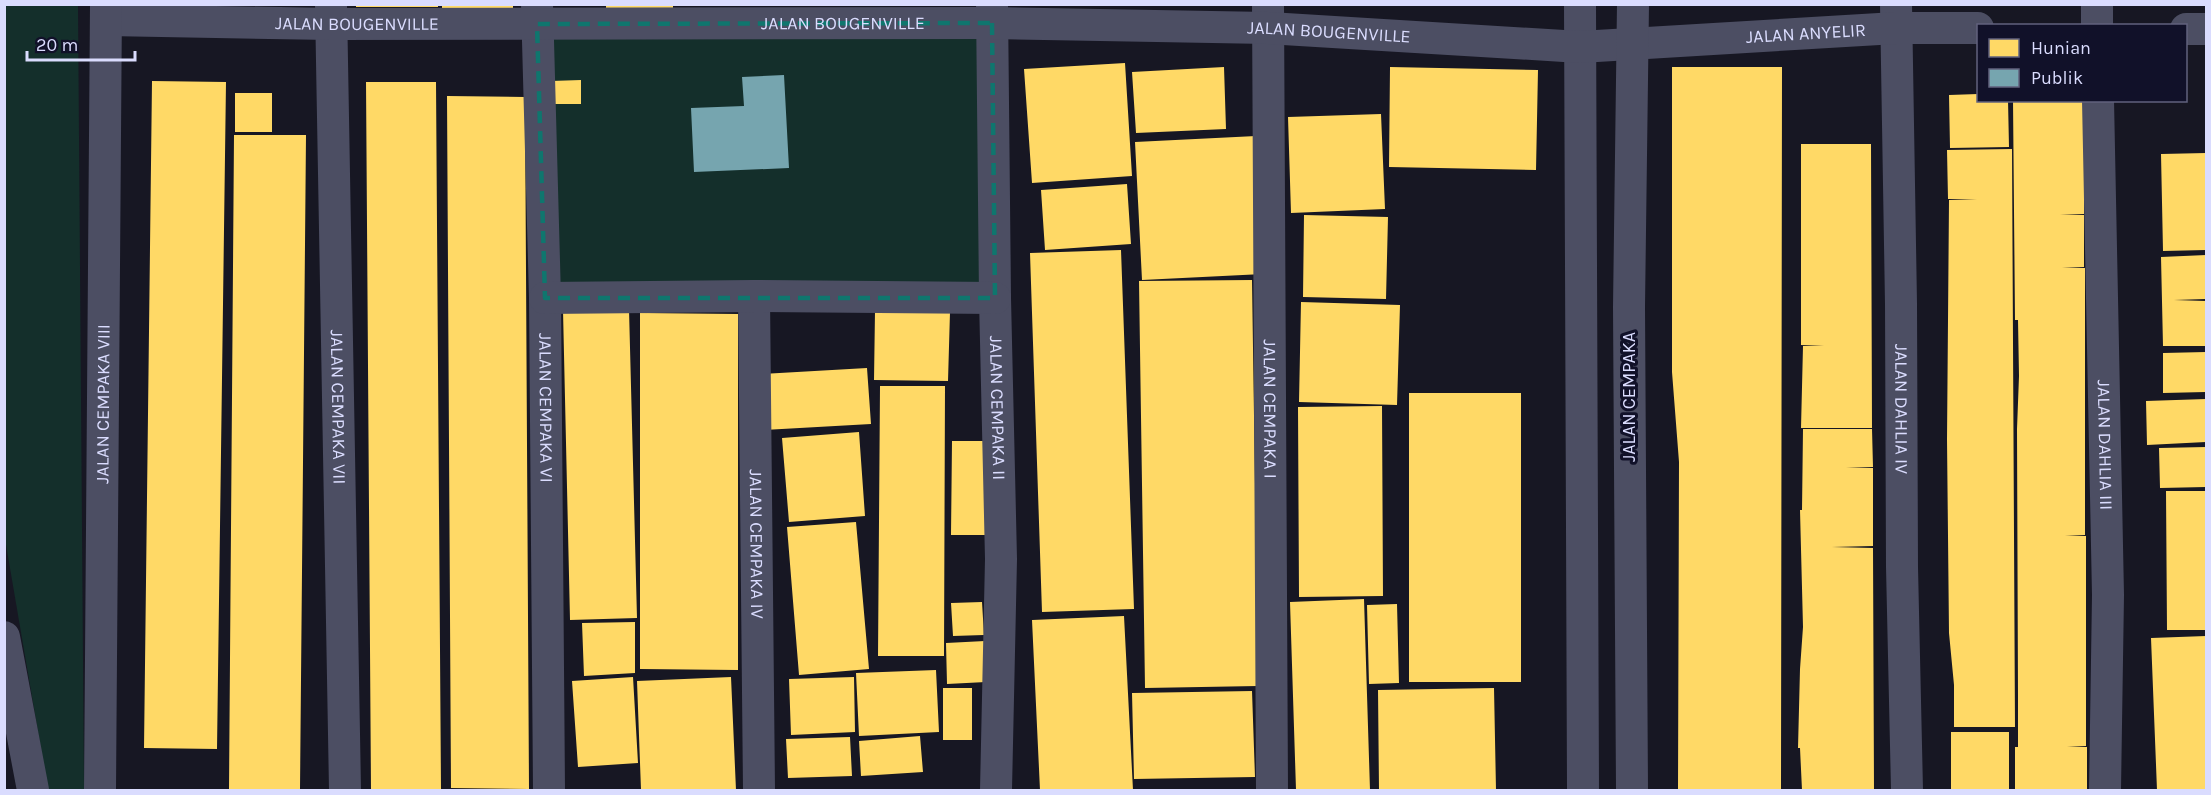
<svg xmlns="http://www.w3.org/2000/svg" width="2211" height="795" viewBox="0 0 2211 795" font-family="Karla,sans-serif">
	<style>
		.green { fill: #142f2b }
		.homes { fill: #ffd966 }
		.public { fill: #76a5af }
		.lines { fill: none; stroke-linecap: round; stroke-linejoin: round }
		.minor { stroke: #4c4e63; stroke-width: 32 }
		.marked { fill: none; stroke: #0f766e; stroke-width: 4.5; stroke-dasharray: 12 8; stroke-linejoin: round }
		.labels { text-anchor: middle; stroke-width: 6; stroke-linejoin: round; paint-order: stroke }
		.street-label { font-size: 18px; fill: #dadcfe; stroke: #111129 }
	</style>
	<rect width="100%" height="100%" fill="#171723"/>
	<path class="green" d="M4 5H78L84 790H48L5 539Z
		M992 23 995 298H545L537 24Z"/>
	<path class="homes" d="M356 4H438V7H356Z
		M442 4H513V15H442Z
		M606 4H673V9L606 14Z
		M1125 63 1132 176 1032 183 1024 69Z
		M1224 67 1226 129 1136 133 1132 72Z
		M1390 67 1538 70 1536 170 1389 167Z
		M1672 67H1782L1781 790H1678L1679 462 1672 372Z
		M581 80V104H551V81Z
		M152 81 226 82 217 749 144 748Z
		M366 82H436L441 790H371Z
		M235 93H272V132H235Z
		M1978 94V100H2008L2009 147 1950 148 1949 95Z
		M447 96 525 97 529 789 451 788Z
		M2013 100H2084V214L2060 215H2084V267L2062 268H2085V535L2065 536H2086V746L2067 747H2087V790H2015V747H2018V696L2017 429 2019 376 2018 320H2015Z
		M1381 114 1385 209 1291 213 1288 117Z
		M234 135H306L300 790H229Z
		M1256 136 1263 274 1142 280 1135 142Z
		M1801 144H1871L1872 428H1801L1803 346H1824L1801 345Z
		M2012 149 2015 727H1954V685L1949 633 1947 439 1949 200 1977 199H1948L1947 150Z
		M2206 153V250L2163 251 2161 154Z
		M1127 184 1131 244 1045 250 1041 190Z
		M1304 215 1388 217 1386 299 1303 297Z
		M1121 250 1134 609 1042 612 1030 253Z
		M2206 255V299L2174 300 2206 301V346H2163L2161 257Z
		M1252 280 1258 686 1145 688 1139 281Z
		M1301 302 1400 305 1397 405 1299 402Z
		M629 309 637 618 570 620 563 310Z
		M875 311 950 312 948 381 874 380Z
		M640 313 738 314V670L640 669Z
		M2206 352V392L2163 393V353Z
		M867 368 871 424 764 430 761 374Z
		M880 386H945L944 656H878Z
		M1409 393H1521V682H1409Z
		M2206 399V442L2147 445 2146 401Z
		M1382 406 1383 596 1299 597 1298 407Z
		M1803 429H1872L1873 467 1846 468H1873V546L1832 547 1873 548 1874 790H1802L1800 748H1798L1800 669 1803 627 1800 510H1802Z
		M859 432 865 516 789 522 782 438Z
		M952 441H989V535H951Z
		M2206 447V487L2160 488 2159 448Z
		M2166 491H2206V630H2167Z
		M856 522 869 669 799 675 787 527Z
		M1364 599 1370 790H1296L1290 602Z
		M982 602 984 635 953 636 951 603Z
		M1397 604 1399 683 1369 684 1367 605Z
		M1124 616 1133 790H1040L1032 620Z
		M635 622V673L584 676 582 623Z
		M2206 636V790H2157L2151 638Z
		M985 641 986 682 947 684 946 643Z
		M936 670 939 732 859 736 856 673Z
		M633 677 638 763 578 767 572 681Z
		M731 677 736 790H641L637 681Z
		M854 677 855 732 791 735 789 679Z
		M943 688H972V740H943Z
		M1494 688 1496 790H1379L1378 690Z
		M1252 691 1255 777 1134 779 1132 693Z
		M1951 732H2009V790H1951Z
		M920 736 923 772 861 776 859 741Z
		M850 737 852 776 788 778 786 739Z"/>
	<path class="public" d="M784 75 789 168 694 172 691 108 744 106 742 77Z"/>
	<g class="lines">
		<g class="minor">
			<path id="s1" d="M537 4 545 298 549 790"/>
			<path id="s2" d="M992 4 995 298 1001 559 996 790"/>
			<path id="s3" d="M1268 4 1272 790"/>
			<path d="M1580 4 1583 790"/>
			<path id="s4" d="M1896 4 1901 304 1902 567 1907 790"/>
			<path id="s5" d="M331 5 345 790"/>
			<path id="s6" d="M107 20 331 24 992 23 1268 28 1580 47 1896 28H1978"/>
			<path d="M2097 26V4"/>
			<path d="M2186 29H2206"/>
			<path id="s7" d="M2098 100 2108 595 2105 790"/>
			<path id="s8" d="M754 296 759 790"/>
			<path d="M545 298 754 296 995 298"/>
			<path d="M4 637 33 790"/>
			<path id="s9" d="M100 790 106 4"/>
			<path d="M1632 790 1629 307 1633 4"/>
		</g>
	</g>
	<path class="marked" d="M992 23 995 298H545L537 24Z"/>
	<g class="labels">
		<g class="street-label">
			<text dy="6" stroke="none"><textPath href="#s6" startOffset="736">JALAN BOUGENVILLE</textPath></text>
			<text dy="6" stroke="none"><textPath href="#s6" startOffset="250">JALAN BOUGENVILLE</textPath></text>
			<text dy="6" stroke="none"><textPath href="#s6" startOffset="1222">JALAN BOUGENVILLE</textPath></text>
			<text dy="6" stroke="none"><textPath href="#s6" startOffset="1700">JALAN ANYELIR</textPath></text>
			<text transform="translate(1629 397) rotate(-90)" y="6">JALAN CEMPAKA</text>
			<text dy="6" stroke="none"><textPath href="#s9" startOffset="386">JALAN CEMPAKA VIII</textPath></text>
			<text dy="6" stroke="none"><textPath href="#s5" startOffset="402">JALAN CEMPAKA VII</textPath></text>
			<text dy="6" stroke="none"><textPath href="#s1" startOffset="404">JALAN CEMPAKA VI</textPath></text>
			<text dy="6" stroke="none"><textPath href="#s2" startOffset="404">JALAN CEMPAKA II</textPath></text>
			<text dy="6" stroke="none"><textPath href="#s3" startOffset="405">JALAN CEMPAKA I</textPath></text>
			<text dy="6" stroke="none"><textPath href="#s4" startOffset="405">JALAN DAHLIA IV</textPath></text>
			<text dy="6" stroke="none"><textPath href="#s7" startOffset="345">JALAN DAHLIA III</textPath></text>
			<text dy="6" stroke="none"><textPath href="#s8" startOffset="248">JALAN CEMPAKA IV</textPath></text>
		</g>
	</g>
	<rect width="2211" height="795" fill="none" stroke="#dadcfe" stroke-width="12"/>
	<rect x="1977" y="24" width="210" height="78" fill="#111129" stroke="#61627e" stroke-width="1.5"/>
	<rect x="1989" y="39" width="30" height="18" fill="#ffd966" stroke="#61627e" stroke-width="1.5"/>
	<text x="2031" y="54" font-size="18" fill="#dadcfe">Hunian</text>
	<rect x="1989" y="69" width="30" height="18" fill="#76a5af" stroke="#61627e" stroke-width="1.5"/>
	<text x="2031" y="84" font-size="18" fill="#dadcfe">Publik</text>
	<path d="M27 51v9h108v-9" fill="none" stroke="#dadcfe" stroke-width="3"/>
	<text x="36" y="51" font-size="18" fill="#dadcfe" stroke="#111129" stroke-width="4.5" paint-order="stroke">20 m</text>
</svg>
